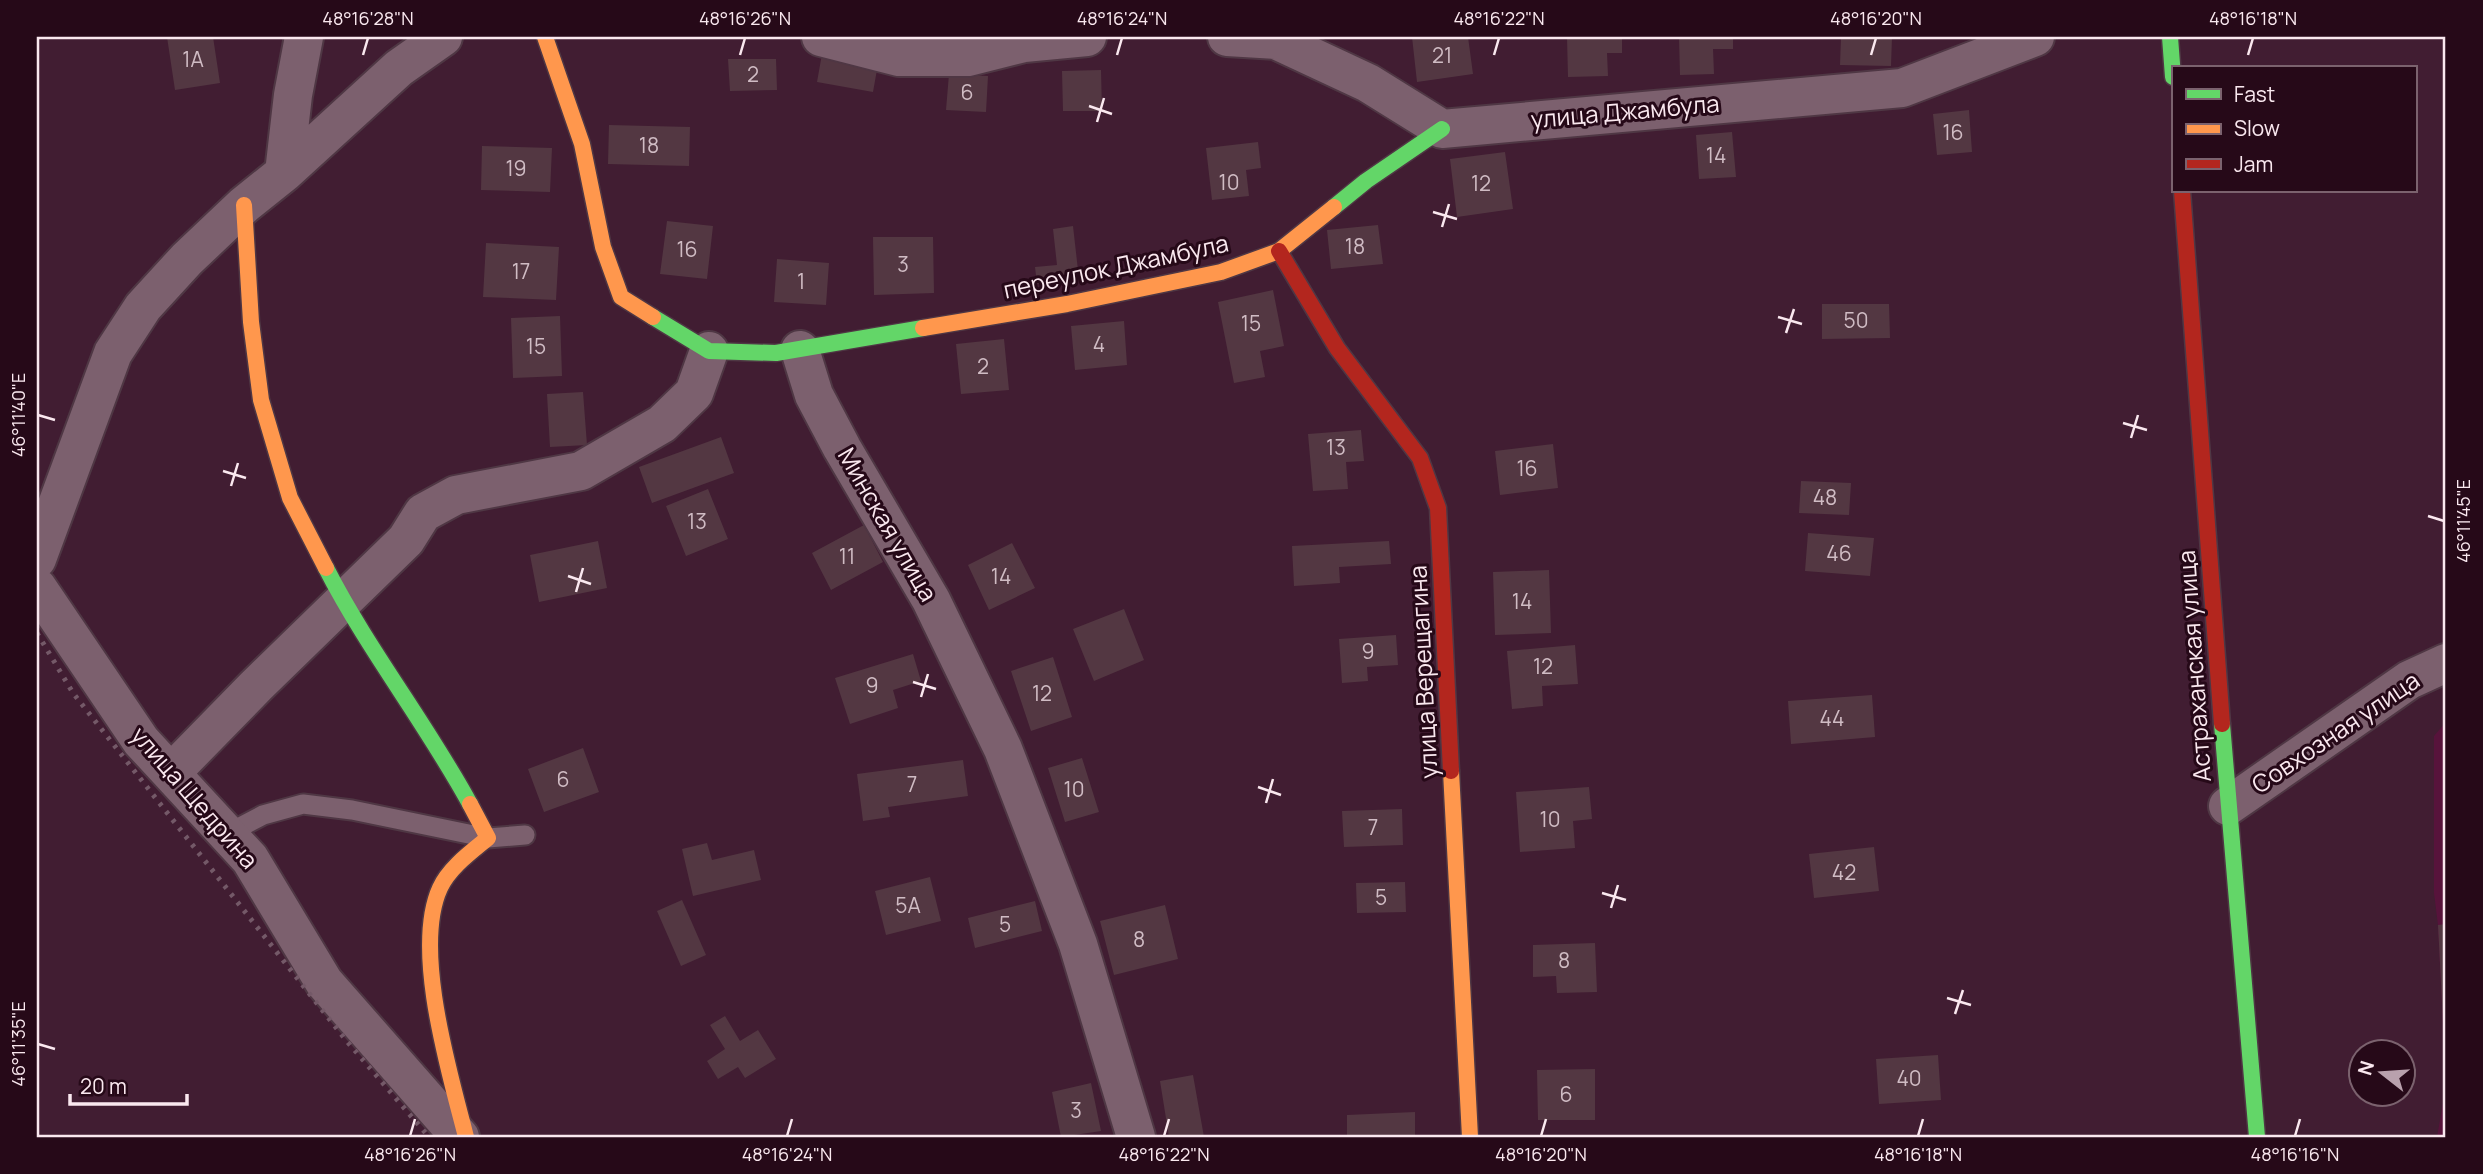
<svg xmlns="http://www.w3.org/2000/svg" width="2483" height="1174" viewBox="0 0 2483 1174" font-family="Manrope,sans-serif">
	<style>
		.built { fill: #57133b }
		.building { fill: #533742 }
		.lines { fill: none; stroke-linecap: round; stroke-linejoin: round }
		.lane-casing { stroke: #4f3744; stroke-width: 23 }
		.street-casing { stroke: #4f3744; stroke-width: 42 }
		.fast-casing { stroke: #4f3744; stroke-width: 19 }
		.slow-casing { stroke: #4f3744; stroke-width: 19 }
		.jam-casing { stroke: #4f3744; stroke-width: 19 }
		.lane { stroke: #7c606e; stroke-width: 19 }
		.street { stroke: #7c606e; stroke-width: 38 }
		.fast { stroke: #63d668; stroke-width: 16 }
		.slow { stroke: #ff974d; stroke-width: 16 }
		.jam { stroke: #b3261e; stroke-width: 16 }
		.rail { stroke: #745968; stroke-width: 5; stroke-dasharray: 3.5 7; stroke-linecap: butt }
		.ticks { fill: none; stroke: #fae8ef; stroke-width: 2.5 }
		.labels { text-anchor: middle; stroke-width: 6; stroke-linejoin: round; paint-order: stroke }
		.number-label { font-size: 21px; fill: #d0bcc4 }
		.street-label { font-size: 24px; fill: #fae8ef; stroke: #260918 }
		.neatline { fill: none; stroke: #fae8ef; stroke-width: 2.5 }
		.ticks-label { font-size: 18px; text-anchor: middle; fill: #fae8ef }
	</style>
	<rect width="100%" height="100%" fill="#411d32"/>
	<path class="built" d="M2446 722V1137H2437L2446 1086 2438 925 2434 893V736Z"/>
	<path class="building" d="M167 37H213L220 83 175 90Z
		M1412 37H1468L1473 74 1417 82Z
		M1567 37H1622V53H1607L1608 76 1568 77Z
		M1679 37H1733V49H1713L1714 74 1680 75Z
		M1841 37H1892L1891 66 1840 65Z
		M822 54 878 64 873 92 817 82Z
		M728 59H776L777 90 730 91Z
		M1101 70 1102 111H1063L1062 71Z
		M949 74 988 76 986 112 946 110Z
		M1969 110 1972 152 1937 155 1933 114Z
		M609 125 690 127 689 166 608 164Z
		M1732 132 1736 177 1699 179 1696 135Z
		M1258 142 1261 168 1246 170 1249 196 1212 200 1206 148Z
		M482 146 552 148 550 192 481 190Z
		M1505 152 1513 209 1457 217 1450 159Z
		M667 221 713 226 707 279 660 274Z
		M1378 225 1383 264 1331 269 1327 230Z
		M1073 226 1079 279 1037 284 1035 267 1057 265 1053 229Z
		M873 237H933L934 293 874 295Z
		M486 243 559 247 556 300 483 297Z
		M777 259 829 263 826 305 774 302Z
		M1273 290 1284 346 1260 351 1265 377 1234 383 1218 302Z
		M1822 304H1889L1890 338 1822 339Z
		M560 316 562 376 513 378 511 318Z
		M1124 321 1127 365 1075 370 1071 326Z
		M1004 339 1009 390 961 394 956 344Z
		M583 392 587 445 550 447 547 394Z
		M1361 430 1364 461 1346 462 1348 489 1313 491 1308 434Z
		M721 437 734 473 652 503 639 467Z
		M1553 444 1558 488 1500 495 1495 451Z
		M1801 481 1851 483 1849 515 1799 513Z
		M708 489 728 539 686 556 666 506Z
		M864 525 883 562 831 590 812 553Z
		M1808 533 1874 538 1870 576 1805 571Z
		M598 541 607 588 539 602 530 555Z
		M1389 541 1391 564 1339 567 1340 583 1294 586 1292 546Z
		M1012 543 1035 588 989 610 968 565Z
		M1549 570 1551 633 1495 635 1493 572Z
		M1124 609 1144 660 1094 681 1073 629Z
		M1396 635 1398 665 1367 667 1368 681 1342 683 1339 639Z
		M1575 645 1578 684 1542 686 1543 706 1512 709 1507 651Z
		M913 654 921 681 893 690 898 708 850 724 835 678Z
		M1053 657 1072 717 1031 731 1011 671Z
		M1872 695 1875 737 1791 744 1788 701Z
		M583 748 599 792 544 812 528 769Z
		M1082 758 1099 812 1065 822 1048 768Z
		M963 760 968 796 888 807 890 817 863 821 857 774Z
		M1589 787 1592 819 1573 821 1575 848 1520 852 1516 792Z
		M1402 809 1403 845 1344 847 1342 811Z
		M707 843 712 860 754 850 761 880 693 896 682 849Z
		M1874 847 1879 891 1814 898 1809 854Z
		M930 877 941 921 886 935 875 891Z
		M1405 882 1406 912 1357 913 1356 883Z
		M682 900 706 955 681 966 657 911Z
		M1035 901 1042 931 975 948 968 918Z
		M1165 905 1178 959 1114 975 1100 921Z
		M2446 924V1042H2444L2438 925Z
		M1595 943 1597 992 1557 993 1556 976 1533 977V945Z
		M725 1016 740 1041 758 1030 776 1059 745 1078 738 1067 718 1079 707 1061 725 1049 710 1025Z
		M1938 1055 1941 1100 1879 1104 1876 1059Z
		M1595 1069V1120H1538L1537 1070Z
		M1193 1075 1204 1137H1169L1160 1081Z
		M1091 1083 1101 1131 1061 1137 1052 1092Z
		M1415 1112V1137H1347V1115Z"/>
	<g class="lines">
		<defs>
			<path id="lane" d="M227 834 263 815 303 804 352 810 488 838 525 835"/>
			<path id="street" d="M821 37 899 57H968L1024 43 1087 37
				M1227 37 1276 40 1368 83 1442 129 1902 88 2035 37
				M284 173 399 68 443 37
				M800 350 814 395 842 448 931 600 1003 749 1078 944 1136 1137
				M37 559 113 353 143 307 187 259 244 205 284 173 293 95 304 37
				M37 587 141 741 250 859 324 982 460 1137
				M171 773 256 686 406 540 423 513 456 495 581 471 662 424 694 393 709 351
				M2228 806 2409 680 2446 663"/>
			<path id="fast" d="M2170 37 2173 77
				M1334 207 1366 181 1442 129
				M653 317 709 351 776 353 923 328
				M326 568C368 650 426 723 470 804
				M2222 724 2257 1137"/>
			<path id="slow" d="M545 37 582 144 603 247 621 297 653 317
				M244 205 251 322 261 400 290 498 326 568
				M923 328 1067 304 1221 272 1279 251 1334 207
				M1451 771 1470 1137
				M466 1137C450 1074 412 949 440 888 449 868 471 852 488 838L470 804"/>
			<path id="jam" d="M2182 191 2222 724
				M1279 251 1337 348 1420 458 1438 508 1451 771"/>
		</defs>
		<use href="#lane" class="lane-casing"/>
		<use href="#street" class="street-casing"/>
		<use href="#fast" class="fast-casing"/>
		<use href="#slow" class="slow-casing"/>
		<use href="#jam" class="jam-casing"/>
		<use href="#lane" class="lane"/>
		<use href="#street" class="street"/>
		<use href="#fast" class="fast"/>
		<use href="#slow" class="slow"/>
		<use href="#jam" class="jam"/>
		<path class="rail" d="M37 633 73 693 345 1039 429 1137"/>
	</g>
	<path class="ticks" d="M363 55 368 38M740 55 745 38M1117 55 1122 38M1494 55 1499 38M1871 55 1876 38M2248 55 2253 38M1089 106 1112 114M1097 122 1104 98M1433 212 1457 219M1442 227 1449 204M1778 317 1802 324M1786 333 1794 309M38 415 55 420M2123 423 2147 430M2131 438 2138 415M223 471 246 478M231 486 238 463M2428 516 2444 521M568 576 591 584M576 592 583 568M913 682 936 689M921 697 928 674M1258 787 1281 795M1266 803 1273 779M1602 893 1626 900M1611 908 1618 885M1947 998 1971 1005M1955 1014 1963 990M38 1044 55 1049M410 1136 415 1119M787 1136 792 1119M1164 1136 1169 1119M1541 1136 1546 1119M1918 1136 1923 1119M2295 1136 2300 1119"/>
	<g class="labels">
		<g class="number-label">
			<text x="1442" y="63">21</text>
			<text x="193" y="67">1А</text>
			<text x="753" y="82">2</text>
			<text x="967" y="100">6</text>
			<text x="1953" y="140">16</text>
			<text x="649" y="153">18</text>
			<text x="1716" y="163">14</text>
			<text x="516" y="176">19</text>
			<text x="1229" y="190">10</text>
			<text x="1481" y="191">12</text>
			<text x="1355" y="254">18</text>
			<text x="687" y="257">16</text>
			<text x="903" y="272">3</text>
			<text x="521" y="279">17</text>
			<text x="801" y="289">1</text>
			<text x="1856" y="328">50</text>
			<text x="1251" y="331">15</text>
			<text x="1099" y="352">4</text>
			<text x="536" y="354">15</text>
			<text x="983" y="374">2</text>
			<text x="1336" y="455">13</text>
			<text x="1527" y="476">16</text>
			<text x="1825" y="505">48</text>
			<text x="697" y="529">13</text>
			<text x="1839" y="561">46</text>
			<text x="847" y="564">11</text>
			<text x="1001" y="584">14</text>
			<text x="1522" y="609">14</text>
			<text x="1368" y="659">9</text>
			<text x="1543" y="674">12</text>
			<text x="872" y="693">9</text>
			<text x="1042" y="701">12</text>
			<text x="1832" y="726">44</text>
			<text x="563" y="787">6</text>
			<text x="912" y="792">7</text>
			<text x="1074" y="797">10</text>
			<text x="1550" y="827">10</text>
			<text x="1373" y="835">7</text>
			<text x="1844" y="880">42</text>
			<text x="1381" y="905">5</text>
			<text x="908" y="913">5А</text>
			<text x="1005" y="932">5</text>
			<text x="1139" y="947">8</text>
			<text x="1564" y="968">8</text>
			<text x="1909" y="1086">40</text>
			<text x="1566" y="1102">6</text>
			<text x="1076" y="1118">3</text>
		</g>
		<g class="street-label">
			<text transform="translate(1625 112) rotate(-5)" y="8">улица Джамбула</text>
			<text transform="translate(1116 267) rotate(-12)" y="8">переулок Джамбула</text>
			<text transform="translate(887 525) rotate(60)" y="8">Минская улица</text>
			<text transform="translate(2195 666) rotate(-94)" y="8">Астраханская улица</text>
			<text transform="translate(1424 672) rotate(-93)" y="8">улица Верещагина</text>
			<text transform="translate(2336 733) rotate(-34)" y="8">Совхозная улица</text>
			<text transform="translate(194 798) rotate(49)" y="8">улица Щедрина</text>
		</g>
	</g>
	<rect width="2483" height="1174" fill="none" stroke="#260918" stroke-width="77"/>
	<rect x="2172" y="66" width="245" height="126" fill="#260918" stroke="#7b626e" stroke-width="2"/>
	<rect x="2186" y="89" width="35" height="10" fill="#63d668" stroke="#7b626e" stroke-width="2"/>
	<text x="2234" y="102" font-size="21" fill="#fae8ef">Fast</text>
	<rect x="2186" y="124" width="35" height="10" fill="#ff974d" stroke="#7b626e" stroke-width="2"/>
	<text x="2234" y="136" font-size="21" fill="#fae8ef">Slow</text>
	<rect x="2186" y="159" width="35" height="10" fill="#b3261e" stroke="#7b626e" stroke-width="2"/>
	<text x="2234" y="172" font-size="21" fill="#fae8ef">Jam</text>
	<g transform="translate(2382 1073) rotate(287)"><circle r="33" fill="#260918" stroke="#7b626e" stroke-width="2"/>
	<path d="M0-5L12 26L0 18L-12 26Z" fill="#b9a1ad"/>
	<text y="-10" font-size="19" font-weight="bold" text-anchor="middle" fill="#fae8ef">N</text>
	</g>
	<path d="M70 1094v10h117v-10" fill="none" stroke="#fae8ef" stroke-width="3.5"/>
	<text x="80" y="1094" font-size="21" fill="#fae8ef" stroke="#260918" stroke-width="5" paint-order="stroke">20 m</text>
	<rect x="38" y="38" width="2406" height="1098" class="neatline"/>
	<g class="ticks-label">
		<text x="368" y="25">48°16'28"N</text>
		<text x="745" y="25">48°16'26"N</text>
		<text x="1122" y="25">48°16'24"N</text>
		<text x="1499" y="25">48°16'22"N</text>
		<text x="1876" y="25">48°16'20"N</text>
		<text x="2253" y="25">48°16'18"N</text>
		<text transform="translate(19 415) rotate(-90)" y="6">46°11'40"E</text>
		<text transform="translate(2464 521) rotate(-90)" y="6">46°11'45"E</text>
		<text transform="translate(19 1044) rotate(-90)" y="6">46°11'35"E</text>
		<text x="410" y="1161">48°16'26"N</text>
		<text x="787" y="1161">48°16'24"N</text>
		<text x="1164" y="1161">48°16'22"N</text>
		<text x="1541" y="1161">48°16'20"N</text>
		<text x="1918" y="1161">48°16'18"N</text>
		<text x="2295" y="1161">48°16'16"N</text>
	</g>
</svg>
